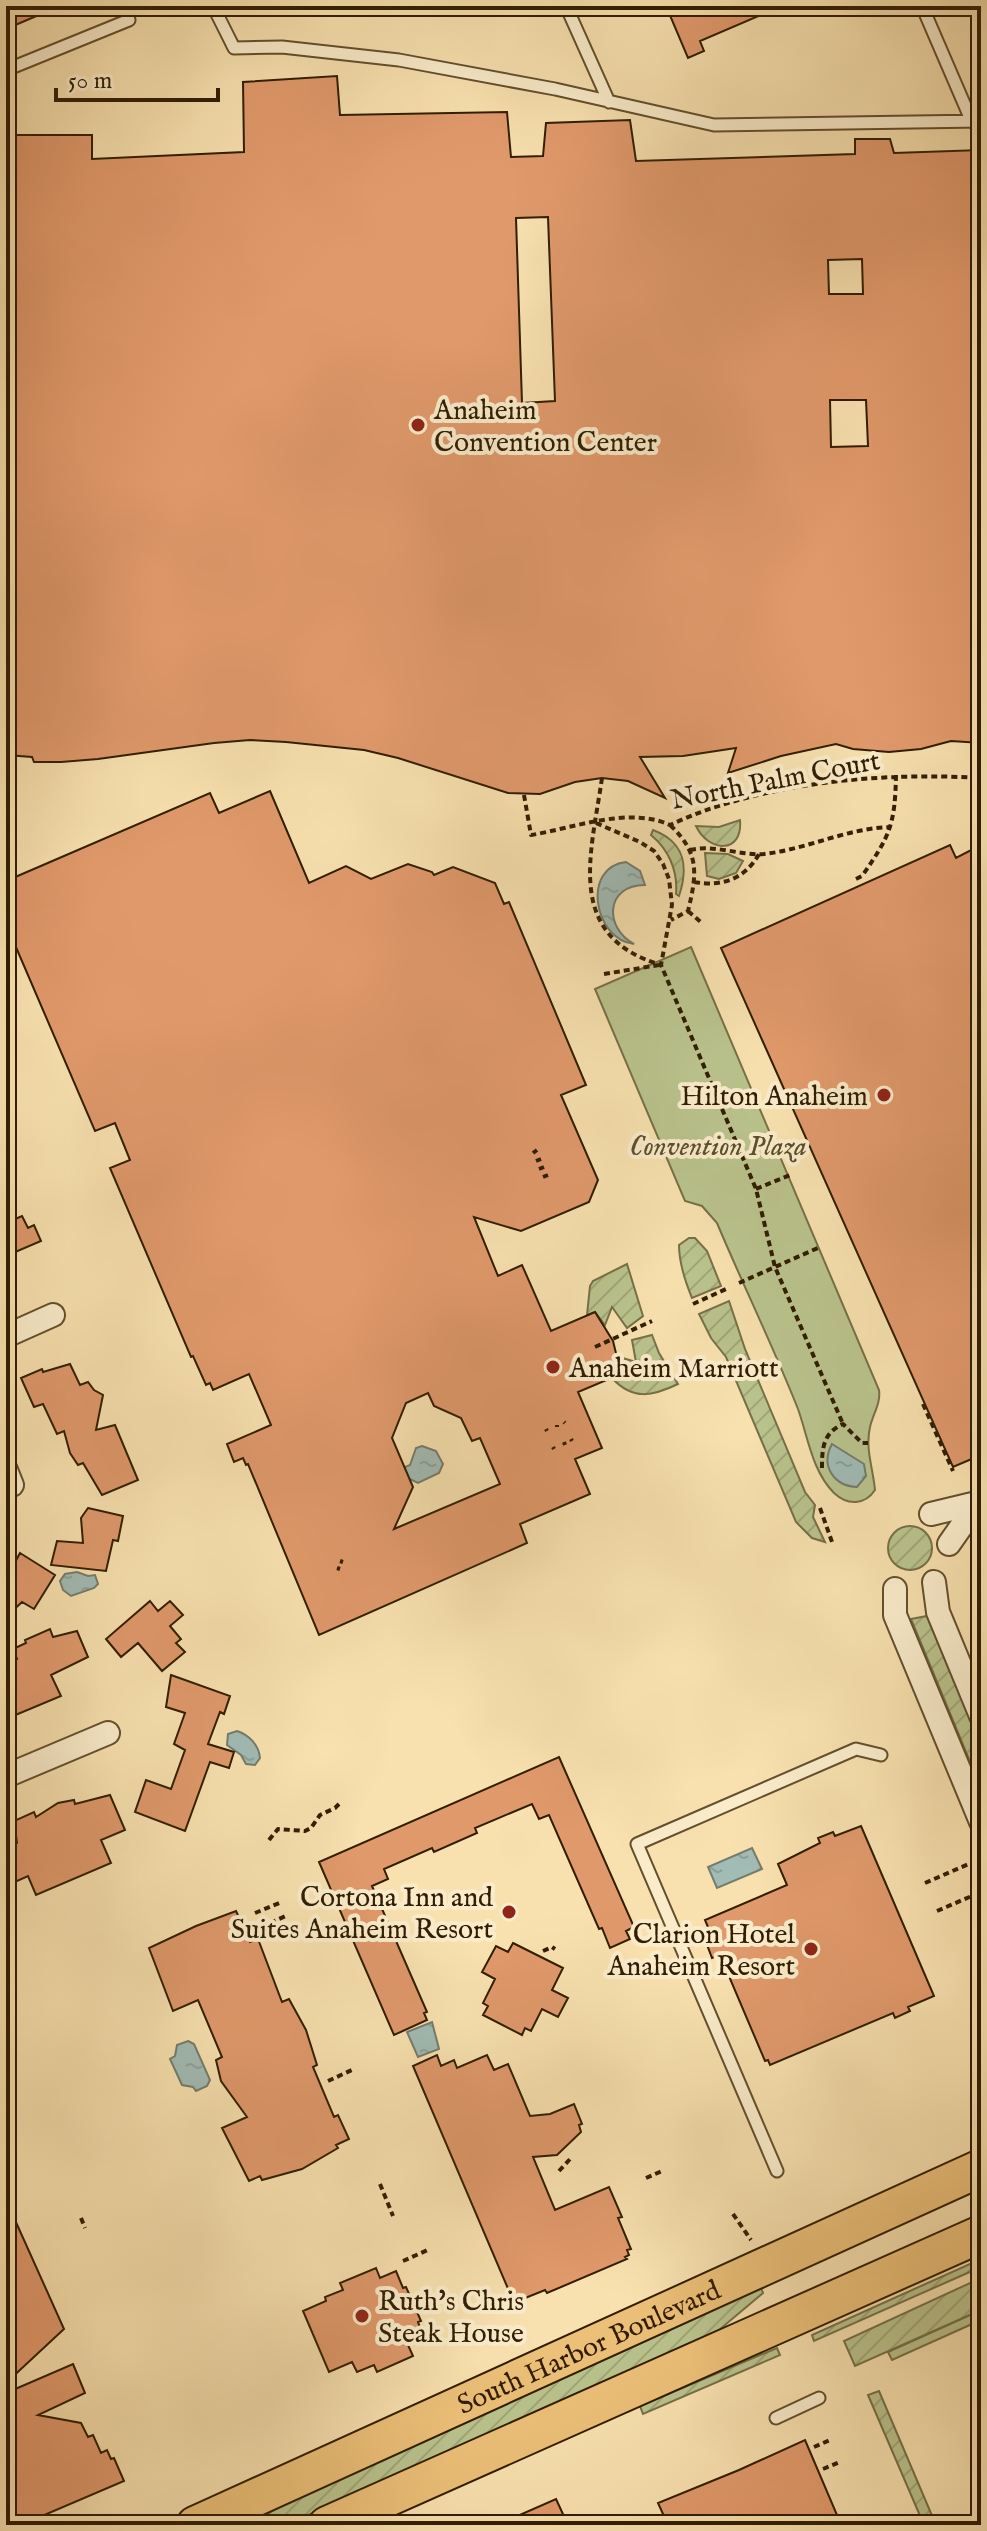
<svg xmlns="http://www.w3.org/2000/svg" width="987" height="2531" viewBox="0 0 987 2531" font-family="'IM FELL English',serif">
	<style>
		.green { fill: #bac38d; stroke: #767048; stroke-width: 2 }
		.garden { fill: url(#garden-furrows); stroke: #767048; stroke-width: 2 }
		.water { fill: url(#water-ripples); stroke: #747c6d; stroke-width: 2 }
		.building { fill: #e0996b; stroke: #311d02; stroke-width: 2; fill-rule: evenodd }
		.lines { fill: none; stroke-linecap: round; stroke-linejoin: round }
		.lane-casing { stroke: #634e2d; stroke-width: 15 }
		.street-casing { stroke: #634e2d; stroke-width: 26 }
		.primary-casing { stroke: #311d02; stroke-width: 40 }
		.path { stroke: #311d02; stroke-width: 4; stroke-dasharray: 6 4; stroke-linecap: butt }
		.lane { stroke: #faeccb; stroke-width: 11 }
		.street { stroke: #faeccb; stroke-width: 22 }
		.primary { stroke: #ecc078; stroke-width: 36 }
		.poi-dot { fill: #8f2418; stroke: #faeccb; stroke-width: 3 }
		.labels { text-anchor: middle; stroke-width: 8; stroke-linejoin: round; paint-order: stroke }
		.poi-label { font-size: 28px; fill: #311d02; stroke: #faeccb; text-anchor: start }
		.street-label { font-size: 28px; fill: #311d02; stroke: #faeccb }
		.park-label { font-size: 28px; font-style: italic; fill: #5a4f2c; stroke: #faeccb }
	</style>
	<defs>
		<pattern id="garden-furrows" width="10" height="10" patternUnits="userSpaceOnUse" patternTransform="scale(2)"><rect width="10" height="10" fill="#bac38d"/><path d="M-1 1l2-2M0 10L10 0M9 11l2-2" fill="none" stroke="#a0a778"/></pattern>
		<pattern id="water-ripples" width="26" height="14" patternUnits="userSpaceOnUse" patternTransform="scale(2)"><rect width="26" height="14" fill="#a1bbb5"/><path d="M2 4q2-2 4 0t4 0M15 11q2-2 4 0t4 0" fill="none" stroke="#8ba09a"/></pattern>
	</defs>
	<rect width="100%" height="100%" fill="#f8e1af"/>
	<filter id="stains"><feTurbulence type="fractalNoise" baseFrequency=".0025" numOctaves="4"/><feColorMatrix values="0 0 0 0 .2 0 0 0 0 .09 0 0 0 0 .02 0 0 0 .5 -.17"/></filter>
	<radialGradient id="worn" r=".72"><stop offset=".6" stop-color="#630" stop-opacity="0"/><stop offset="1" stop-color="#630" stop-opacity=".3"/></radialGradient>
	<path class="green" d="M691 947 879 1390C881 1403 873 1414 870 1427 865 1449 873 1468 875 1490 865 1505 848 1506 834 1493 812 1471 808 1437 798 1409 773 1346 743 1285 717 1223L702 1206 685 1201 595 989Z
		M981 2310V2320L892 2360 888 2352Z"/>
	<path class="garden" d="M740 820C743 855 708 852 696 826L719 827Z
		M653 830C685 842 689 866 679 896L676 894C678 871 669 850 651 835Z
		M705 853 728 854 743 861 736 873 719 879 707 876Z
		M689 1238H695L707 1251 721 1286 692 1298C685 1281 679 1263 679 1245Z
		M627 1264 643 1316 627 1328 612 1307 605 1325 595 1312 587 1315 590 1286 593 1281Z
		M729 1301 745 1349 805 1492 815 1505 813 1517 825 1542 812 1538 796 1522 726 1357 711 1338 699 1314Z
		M652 1335 659 1353 678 1384C653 1396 633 1401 612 1378L621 1374 619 1357 636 1362 632 1340Z
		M888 1548a22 22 0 1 1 44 0a22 22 0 1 1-44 0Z
		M927 1616 981 1745V1782L978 1781 911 1619Z
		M981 2259V2267L814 2341 812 2335Z
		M981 2278V2310L855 2366 844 2341Z
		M761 2288 763 2293 719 2330 286 2525H248L283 2505Z
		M777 2348 780 2355 643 2414 640 2406Z
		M879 2391 936 2525H924L868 2395Z"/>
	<path class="water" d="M626 862 640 871 645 885C605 885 604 928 634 944 594 940 581 867 626 862Z
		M832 1444 864 1464 866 1476 857 1487C834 1486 820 1466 832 1444Z
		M422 1446 436 1451 443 1464 439 1473 418 1483 410 1479 380 1492 391 1473 410 1465 416 1448Z
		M77 1572 88 1576 95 1575 98 1584 94 1588 71 1596 63 1590 60 1581 65 1574Z
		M237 1731C249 1735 259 1745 260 1758L255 1765 246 1764 241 1755 227 1745 228 1734Z
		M752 1848 762 1869 717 1888 708 1867Z
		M432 2022 439 2049 418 2057 407 2032Z
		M188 2041 194 2044 210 2080 207 2086 196 2091 193 2087 182 2085 170 2059 175 2056 177 2045Z"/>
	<path class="building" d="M6 6H60L6 29Z
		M666 6H782L700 41 704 51 688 58Z
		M337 76 340 115 507 112 511 157 543 156 546 123 630 120 636 161 855 154V139H890L894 153 981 150V743L951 741 921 749 889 752 853 749 836 744 781 756 728 773 736 748 683 756 640 757 665 798 628 781 602 778 575 782 540 794 508 793 398 758 364 750 286 742 250 740 214 743 98 759 61 762H34L32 757 6 755V135H92V159L244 152 243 82ZM548 217 555 401 522 403 516 218ZM862 259 863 294H829L828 260ZM830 400H866L868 446 831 447Z
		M270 791 309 883 346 866 371 879 408 864 432 872 434 875 453 867 495 883 504 904 509 902 586 1085 561 1095 598 1180 589 1202 521 1231 474 1217 498 1276 522 1265 551 1331 595 1312 613 1341 621 1374 578 1392 602 1448 575 1459 590 1494 520 1524 527 1543 319 1635 248 1464 246 1465 243 1458 234 1462 227 1444 271 1425 249 1374 213 1390 210 1383 206 1385 193 1356 191 1357 110 1168 130 1160 115 1123 95 1131 6 924V881L210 793 219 813ZM428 1393 434 1406 461 1418 472 1441 480 1438 500 1484 394 1529 413 1487 392 1438 406 1403Z
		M950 845 956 858 981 845V1455L953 1467 721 948Z
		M22 1216 28 1228 34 1225 41 1241 6 1256V1223Z
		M70 1364 80 1385 88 1382 94 1390 103 1395 96 1430 115 1425 138 1480 102 1495 83 1463 78 1465 70 1453 64 1431 57 1434 43 1404 34 1407 21 1378 42 1369 43 1372Z
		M88 1508 123 1516 118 1541 113 1540 106 1571 51 1565 57 1541 83 1543 81 1518Z
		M20 1553 55 1575 34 1609 22 1602 6 1617V1564L12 1568Z
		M150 1601 158 1611 170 1601 183 1615 170 1626 181 1639 176 1643 185 1652 162 1671 138 1643 121 1657 106 1639Z
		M50 1629 53 1637 77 1631 88 1657 51 1675 61 1696 6 1719V1663L17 1659 13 1649 26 1643 25 1640Z
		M171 1675 230 1696 224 1714 220 1712 208 1744 234 1752 229 1768 210 1762 185 1831 135 1812 146 1780 171 1789 185 1750 174 1744 185 1713 166 1707Z
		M559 1757 634 1927 626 1931 630 1939 610 1948 602 1928 599 1929 549 1815 539 1819 532 1804 475 1828 477 1833 434 1852 432 1848 384 1869 388 1879 372 1886 427 2012 424 2013 427 2020 394 2035 319 1862Z
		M110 1795 125 1830 101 1840 111 1863 36 1895 28 1876 6 1886V1848L17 1843 14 1821 34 1812 36 1817 58 1803 74 1800 75 1804Z
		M861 1826 934 1996 908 2007 910 2011 895 2018 893 2013 770 2065 768 2060 765 2061 720 1955 712 1958 706 1942 713 1939 705 1920 787 1885 778 1864 820 1843 818 1838 833 1832 835 1836Z
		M236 1911 250 1942 258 1939 282 2002 289 1999 306 2030 317 2065 313 2067 334 2117 338 2115 349 2139 336 2145 338 2148 302 2169 262 2180 260 2176 249 2181 222 2128 247 2117 221 2081 216 2060 222 2057 198 2000 173 2011 149 1948 196 1926Z
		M513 1943 563 1968 552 1990 568 1998 558 2017 542 2009 531 2031 525 2028 522 2035 483 2015 488 2006 483 2003 495 1979 482 1972 496 1946 508 1952Z
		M437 2055 441 2066 454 2060 457 2068 487 2055 494 2070 508 2064 530 2116 550 2114 574 2104 582 2124 579 2125 581 2132 557 2155 533 2157 555 2210 609 2187 622 2217 618 2218 631 2249 627 2250 629 2255 625 2257 627 2259 547 2293 545 2290 518 2301 513 2289 509 2291 413 2066Z
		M6 2200 64 2329 6 2383Z
		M376 2268 380 2278 396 2271 403 2288 406 2287 421 2321 418 2322 424 2338 408 2345 413 2356 377 2372 374 2365 357 2372 352 2362 329 2372 303 2311 326 2301 325 2297 343 2290 340 2283Z
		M73 2364 85 2393 38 2415 81 2423 88 2437 93 2435 101 2453 107 2450 111 2459 114 2458 124 2481 21 2525H6V2393Z
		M805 2440 837 2515 835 2517 838 2525H668L658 2503 739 2470Z
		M556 2499 568 2525H497Z"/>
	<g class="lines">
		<defs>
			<path id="lane" d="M213 6 234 48 282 47 399 60 555 89 714 125 981 121
				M566 6 609 102
				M922 6 972 122
				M6 70 129 20 123 6
				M777 2171 637 1844 856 1749 881 1755
				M776 2418 819 2398"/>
			<path id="street" d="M6 1336 53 1315
				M6 1470 12 1485
				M931 1514 981 1502
				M949 1544 977 1504
				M934 1582 938 1612 981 1716
				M895 1589V1615L981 1822
				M6 1776 108 1733"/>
			<g id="primary">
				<path id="s1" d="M195 2525 981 2168"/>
				<path d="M327 2525 981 2234"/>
			</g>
		</defs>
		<use href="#lane" class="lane-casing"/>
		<use href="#street" class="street-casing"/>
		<use href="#primary" class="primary-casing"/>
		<path class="path" d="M602 778C591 855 564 936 661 965
			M524 795 531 835C574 828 629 806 670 825 762 782 881 772 981 778
			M596 823 640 842 654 851 663 864 669 879 672 905 661 965 756 1189 775 1267 843 1424
			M670 825C700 853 697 874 688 911L671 920
			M690 850C715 844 740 856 764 854 808 849 847 828 891 827
			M856 879 862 876C890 836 895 825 896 775
			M694 882C722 887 745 879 759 854
			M688 911 702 923
			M604 974 659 965
			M533 1153 537 1150
			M536 1161 541 1159
			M539 1169 544 1167
			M543 1177 548 1175
			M756 1189 790 1175
			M739 1283 820 1247
			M693 1304 726 1289
			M595 1347 652 1321
			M923 1404 953 1471
			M564 1422 565 1423
			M557 1425V1427
			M546 1429 547 1431
			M571 1439 572 1441
			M564 1442 565 1445
			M553 1447 554 1449
			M822 1468C822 1448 823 1433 843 1424L862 1443H868
			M820 1508 832 1542
			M340 1561 343 1562
			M337 1568 340 1569
			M269 1840 278 1829 305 1831 311 1828 320 1815 335 1808 341 1802
			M925 1883 971 1863
			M937 1911 981 1892
			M255 1913 282 1902
			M261 1927 288 1915
			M543 1951 552 1947 555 1949
			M974 1997 981 1994
			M328 2081 354 2069
			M559 2171 571 2158
			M646 2178 662 2171
			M380 2184 393 2216
			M733 2214 751 2240
			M81 2218 85 2228
			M403 2261 430 2249
			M814 2447 830 2440
			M823 2469 840 2462"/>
		<use href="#lane" class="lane"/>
		<use href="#street" class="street"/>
		<use href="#primary" class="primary"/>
	</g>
	<g class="poi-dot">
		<circle cx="418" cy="425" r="8"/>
		<circle cx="884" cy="1095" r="8"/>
		<circle cx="553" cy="1367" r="8"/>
		<circle cx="509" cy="1912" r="8"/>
		<circle cx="811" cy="1949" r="8"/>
		<circle cx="362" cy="2316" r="8"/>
	</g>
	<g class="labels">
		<g class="poi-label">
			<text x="434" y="419">Anaheim<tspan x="434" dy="32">Convention Center</tspan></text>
			<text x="868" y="1105" text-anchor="end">Hilton Anaheim</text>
			<text x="569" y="1377">Anaheim Marriott</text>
			<text x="493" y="1906" text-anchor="end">Cortona Inn and<tspan x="493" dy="32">Suites Anaheim Resort</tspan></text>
			<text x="795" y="1943" text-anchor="end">Clarion Hotel<tspan x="795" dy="32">Anaheim Resort</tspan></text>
			<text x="378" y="2310">Ruth's Chris<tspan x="378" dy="32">Steak House</tspan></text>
		</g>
		<g class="street-label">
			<text transform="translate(775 779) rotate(-11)" y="10">North Palm Court</text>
			<text dy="10" stroke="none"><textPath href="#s1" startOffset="432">South Harbor Boulevard</textPath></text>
		</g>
		<g class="park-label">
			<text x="718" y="1155">Convention Plaza</text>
		</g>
	</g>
	<rect width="987" height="2531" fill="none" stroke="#f8e1af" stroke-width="32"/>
	<rect x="8" y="8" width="971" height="2515" fill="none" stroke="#311d02" stroke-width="4"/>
	<rect x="16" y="16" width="955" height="2499" fill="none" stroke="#311d02" stroke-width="2"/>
	<path d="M56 88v12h162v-12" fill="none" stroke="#311d02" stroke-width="4"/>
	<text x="68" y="88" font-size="24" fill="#311d02" stroke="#faeccb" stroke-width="6" paint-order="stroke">50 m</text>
	<rect width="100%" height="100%" filter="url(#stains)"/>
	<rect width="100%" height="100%" fill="url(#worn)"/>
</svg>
